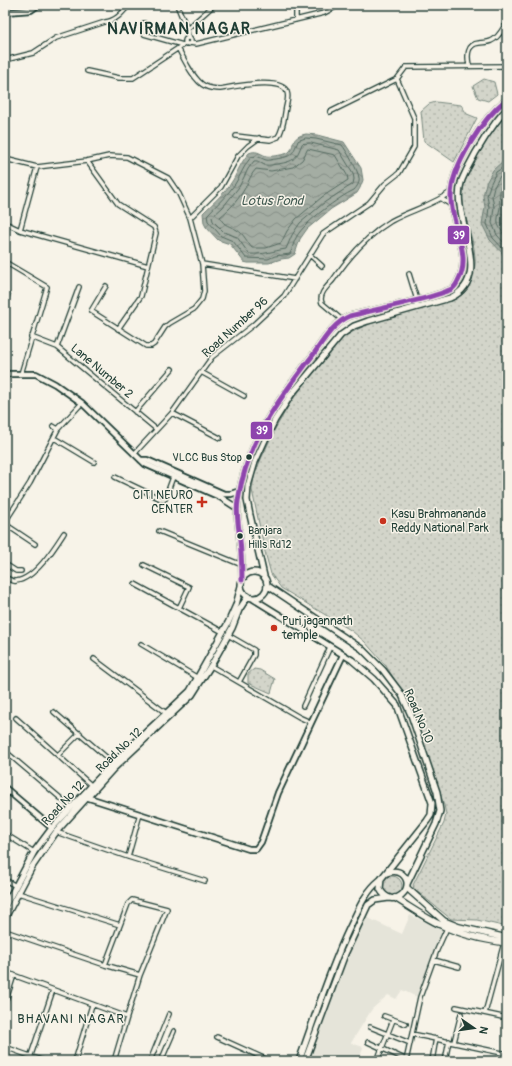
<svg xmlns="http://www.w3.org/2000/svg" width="512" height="1066" viewBox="0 0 512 1066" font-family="Pangolin,sans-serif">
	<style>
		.built { fill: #e5e4d9 }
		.green { fill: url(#green-dots); stroke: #79897f }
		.water { fill: url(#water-waves); stroke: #6f8077 }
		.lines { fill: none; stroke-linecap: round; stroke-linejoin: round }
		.shore { stroke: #546a60; stroke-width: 1 }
		.minor-casing { stroke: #1f3d34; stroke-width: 6 }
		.tertiary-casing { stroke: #1f3d34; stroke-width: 8 }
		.secondary-casing { stroke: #1f3d34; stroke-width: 8 }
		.primary-casing { stroke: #1f3d34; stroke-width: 8 }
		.minor { stroke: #f7f3e8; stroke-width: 3.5 }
		.tertiary { stroke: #f7f3e8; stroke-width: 4.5 }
		.secondary { stroke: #f7f3e8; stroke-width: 5 }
		.primary { stroke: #f7f3e8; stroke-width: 5.5 }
		.bus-1-casing { stroke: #f7f3e8; stroke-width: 8 }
		.bus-1 { stroke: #8e44ad; stroke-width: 5 }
		.bus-dot { fill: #1f3d34; stroke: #f7f3e8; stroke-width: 1.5 }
		.poi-dot { fill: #c8321e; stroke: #f7f3e8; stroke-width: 1.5 }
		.labels { text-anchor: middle; stroke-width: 3; stroke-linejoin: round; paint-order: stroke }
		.bus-label { font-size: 11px; fill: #1f3d34; stroke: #f7f3e8; text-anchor: end }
		.street-label { font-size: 12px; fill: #1f3d34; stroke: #f7f3e8 }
		.poi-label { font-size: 12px; fill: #1f3d34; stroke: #f7f3e8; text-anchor: start }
		.water-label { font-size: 13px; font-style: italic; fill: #405950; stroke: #f7f3e8 }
		.neighbourhood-label { font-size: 13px; letter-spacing: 1px; fill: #1f3d34; stroke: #f7f3e8 }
		.district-label { font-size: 16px; font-weight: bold; letter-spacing: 1px; fill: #1f3d34; stroke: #f7f3e8 }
		.line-badge { stroke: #f7f3e8; stroke-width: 1.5 }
		.badge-label { font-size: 11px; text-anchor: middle; font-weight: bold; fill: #fff }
	</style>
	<defs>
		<pattern id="green-dots" width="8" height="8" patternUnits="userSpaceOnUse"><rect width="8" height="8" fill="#d3d5ca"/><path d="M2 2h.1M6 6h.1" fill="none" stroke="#b5b8ae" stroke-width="1.8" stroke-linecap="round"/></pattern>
		<pattern id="water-waves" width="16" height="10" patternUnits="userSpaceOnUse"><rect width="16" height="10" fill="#a4ada3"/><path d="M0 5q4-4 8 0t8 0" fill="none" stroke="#858e86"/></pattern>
	</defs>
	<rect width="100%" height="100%" fill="#f7f3e8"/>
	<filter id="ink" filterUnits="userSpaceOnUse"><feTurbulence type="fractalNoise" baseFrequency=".025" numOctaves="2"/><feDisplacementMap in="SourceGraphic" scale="8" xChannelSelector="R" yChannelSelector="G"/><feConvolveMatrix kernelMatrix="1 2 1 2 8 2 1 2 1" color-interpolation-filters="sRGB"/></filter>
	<g filter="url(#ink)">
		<path class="built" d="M410 915 442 930 417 997 402 990 396 999 388 995 372 1009 351 1043 363 1047 359 1061H307L337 975 364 916 402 934Z"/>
		<path class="green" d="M484 79 494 82 497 94 488 101 478 98 473 86Z
			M436 102 461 105 467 114 477 118 454 162 424 141 421 111 429 104Z
			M507 114V927L477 920 451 919 414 889 413 885 444 823 446 814 444 805 406 698 386 666 365 642 352 631 281 588 271 574 265 552 252 490 254 476 261 459 275 429 292 400 343 337 366 325 456 299C465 293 470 288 472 278 474 271 476 263 475 257 474 235 460 213 463 190 466 169 492 130 507 114Z
			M5 291 11 294 5 311Z
			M254 669 260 670 275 679 271 693 248 683V674Z
			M382 886a10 10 0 1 1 20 0a10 10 0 1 1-20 0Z"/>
		<path class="water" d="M306 134 317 135 344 142 361 168 363 180 360 188 357 193 331 209 307 229 300 239 295 254 289 258 281 259 269 263H248L244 262 230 244 218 240 206 227 204 223 203 213C214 202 225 193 233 180 238 171 241 162 249 153 256 150 259 153 266 156 271 157 281 155 285 154 298 150 286 138 306 134Z
			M503 161H507V258L490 240 482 224 485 207 483 196 486 183 493 170Z"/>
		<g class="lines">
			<path class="shore" d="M306 138 316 139 342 145C346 150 359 172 359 178 360 182 357 187 354 190 339 197 305 222 297 236 293 242 293 248 290 254L275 256 268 259 246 258 233 241 221 236 208 221 207 215C217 204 227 196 235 184 241 175 244 165 251 157 258 155 260 158 266 160 269 161 272 159 276 159 292 156 292 156 298 141Z
				M311 143 339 150 353 173 354 179 353 184 325 202 300 223 292 235 286 249C272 251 264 255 249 254L237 237 224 232 213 221 212 217 223 207 239 187 248 169 254 161C259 160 261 164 265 165 270 166 274 164 278 164 295 161 296 159 302 144Z
				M308 149 335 155 347 175 348 180 322 197 296 219 287 231 281 243 266 248H252C247 242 244 234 237 230 231 226 223 226 220 217 230 209 239 199 245 188 249 181 251 174 256 169L271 171 293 167 302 160Z
				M507 165 496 172 490 185 487 196 489 207 487 224 493 238 507 253
				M507 170 500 176 494 187 492 196 494 207 492 223 497 235 507 246
				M507 178C497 188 500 196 500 208 499 213 497 219 498 224 500 229 503 234 507 237"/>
			<defs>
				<path id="minor" d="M177 5 187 29
					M296 5V20
					M144 23V34L183 45
					M185 41a3 3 0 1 1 6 0a3 3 0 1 1-6 0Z
					M188 38 187 29 214 5
					M190 43 196 44 324 13 339 5
					M178 48C184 59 194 81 205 86 209 88 215 89 220 89 232 87 282 76 287 92 289 97 287 103 286 107 284 117 284 128 278 137L270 140 236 136
					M5 60 33 53 56 38 105 22C116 21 122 13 129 5
					M469 65C467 56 467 44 479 43 483 42 487 43 491 41 499 38 503 28 507 22
					M87 71 119 78H133L186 43
					M330 112 397 79 406 67 507 66
					M5 159 37 167 87 161 109 156 127 157 168 178 179 194 190 218 202 264 204 291 202 299 194 309 170 323 165 327 154 344 151 346H146L91 311 106 286
					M87 161 118 204 154 227 156 233 141 296 118 329
					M442 199 451 205
					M190 218 221 187 238 156 248 146 259 138
					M5 223 20 230 148 266
					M20 230 37 167
					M310 255 322 266
					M5 262 47 287 21 374
					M202 264 295 279
					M409 274 417 300
					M342 320 322 303C318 294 328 286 333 280 348 258 368 235 391 221 411 210 434 205 452 191
					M31 337 57 347 156 429
					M57 347 79 287
					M201 372 244 396
					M135 412 172 369
					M172 413 220 438
					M53 426 58 429
					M54 438 94 462
					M134 454 172 413 212 357 253 325 284 296 323 234 369 203 385 184 399 173 414 147V118L397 79
					M115 477 163 500 165 499 173 477
					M5 522 30 483 58 429 82 403
					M5 524 35 544
					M159 531 242 565
					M5 564 16 571H21
					M144 565 189 587 179 608
					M5 577C9 579 12 582 16 581 35 579 55 547 64 533
					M135 584 223 632
					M228 635 254 650V655L239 682
					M141 644 198 678
					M94 659 166 713
					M211 666 299 717 310 722
					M303 706 330 647
					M54 712 113 763
					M16 718 92 786
					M5 751 71 807
					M58 755 80 733
					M5 797 9 791
					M56 832 128 857 205 881
					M5 834 34 852
					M128 857 140 814
					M5 880 16 886
					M18 893 120 925
					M5 931 105 965 140 975
					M434 960 459 967
					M105 965 128 904 132 900 167 909 140 975 127 1017 114 1061
					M5 972 127 1017
					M5 1003 14 975
					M456 1007 507 1018
					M485 1013 504 943
					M384 1016 406 1024
					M370 1027 410 1043
					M412 1034 507 1054
					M217 1037 270 1061
					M368 1042 407 1060
					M454 1042 461 1014
					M5 1047 44 1061
					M29 1061 53 990
					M75 1061 92 1005
					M150 1061 169 1014
					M161 1061 174 1031
					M377 1061 393 1020
					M406 1061 420 997 437 950 447 928
					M432 1061 436 1038
					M445 1061 449 1041
					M502 1061 504 1053"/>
				<path id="tertiary" d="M5 12 31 10 38 5
					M5 374H36L55 384 82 403 145 464 220 497 237 508
					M141 460H147L224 494H231L240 491
					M5 788 52 828
					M86 797 249 849H256L261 842 278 793 343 655"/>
				<path id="secondary" d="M241 585a13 13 0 1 1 26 0a13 13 0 1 1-26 0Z
					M264 576 250 515 247 500 248 486 255 462 265 440 275 420 291 395 341 335 354 326 368 321 450 298C496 277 450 217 461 183 462 178 465 174 467 169 478 147 491 127 507 108
					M242 580C242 564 241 548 239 531 238 522 236 511 238 501 246 443 278 400 313 355 323 341 333 323 350 316 380 308 412 303 442 293 445 291 450 291 453 288 455 287 457 283 458 281 473 255 450 223 451 197 451 166 483 118 507 99
					M268 586 362 649 383 670 402 695 411 715 437 792 440 811 436 824 407 884
					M252 598 352 660 374 679 397 705 432 803 431 815 427 821 381 879 380 889C392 912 418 887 402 874 397 870 392 871 387 873
					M5 906 34 852 52 828 113 763 190 691 228 623 236 605 241 586
					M5 918 32 867 56 832 113 769 192 695 213 662 232 628 239 610 248 596
					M299 1061C315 1017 329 971 349 929 358 911 364 893 380 880
					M305 1061 345 954 368 905 375 900 389 898"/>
				<path id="primary" d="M407 888 444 921 459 927 507 938
					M395 898C410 907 425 918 441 925 461 935 485 940 507 943"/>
			</defs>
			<use href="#minor" class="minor-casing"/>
			<use href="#tertiary" class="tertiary-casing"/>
			<use href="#secondary" class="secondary-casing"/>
			<use href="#primary" class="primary-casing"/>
			<use href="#minor" class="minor"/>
			<use href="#tertiary" class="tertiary"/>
			<use href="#secondary" class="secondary"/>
			<use href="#primary" class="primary"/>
			<defs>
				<path id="bus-1" d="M242 580C242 564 241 548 239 531 238 522 236 511 238 501 246 443 278 400 313 355 323 341 333 323 350 316 380 308 412 303 442 293 445 291 450 291 453 288 455 287 457 283 458 281 473 255 450 223 451 197 451 166 483 118 507 99"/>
			</defs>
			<use href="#bus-1" class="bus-1-casing"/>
			<use href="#bus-1" class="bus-1"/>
		</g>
	</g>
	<g class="bus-dot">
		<circle cx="249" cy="457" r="3.5"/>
		<circle cx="240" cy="536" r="3.5"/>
	</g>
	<g class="poi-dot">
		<path d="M200 496h4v4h4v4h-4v4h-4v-4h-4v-4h4z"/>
		<circle cx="383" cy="521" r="4"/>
		<circle cx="274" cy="628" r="4"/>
	</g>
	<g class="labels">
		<g class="bus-label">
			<text x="242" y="461">VLCC Bus Stop</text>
			<text x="248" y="534" text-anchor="start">Banjara<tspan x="248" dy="14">Hills Rd12</tspan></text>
		</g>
		<g class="street-label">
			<text transform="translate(235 327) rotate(-42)" y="4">Road Number 96</text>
			<text transform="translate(102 371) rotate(40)" y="4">Lane Number 2</text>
			<text transform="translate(419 716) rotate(67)" y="4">Road No 10</text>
			<text transform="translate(119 750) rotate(-44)" y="4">Road No. 12</text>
			<text transform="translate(63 803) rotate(-47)" y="4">Road No 12</text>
		</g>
		<g class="poi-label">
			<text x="193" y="499" text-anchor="end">CITI NEURO<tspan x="193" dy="14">CENTER</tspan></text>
			<text x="391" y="518">Kasu Brahmananda<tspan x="391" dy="14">Reddy National Park</tspan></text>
			<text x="282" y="625">Puri jagannath<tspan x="282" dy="14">temple</tspan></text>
		</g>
		<g class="water-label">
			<text x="272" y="205">Lotus Pond</text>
		</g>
		<g class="neighbourhood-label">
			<text x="71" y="1023">BHAVANI NAGAR</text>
		</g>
		<g class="district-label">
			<text x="179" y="34">NAVIRMAN NAGAR</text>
		</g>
	</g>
	<g class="line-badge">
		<rect x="447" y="225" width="23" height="20" rx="4" fill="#8e44ad"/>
		<rect x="250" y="421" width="23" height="19" rx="4" fill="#8e44ad"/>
	</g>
	<g class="badge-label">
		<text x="459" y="239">39</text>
		<text x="262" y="434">39</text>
	</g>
	<rect width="512" height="1066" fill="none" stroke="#f7f3e8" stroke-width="20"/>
	<rect x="10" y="10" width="492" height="1046" fill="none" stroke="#1f3d34" stroke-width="1.5" filter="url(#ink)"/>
	<g transform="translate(474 1028) rotate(103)" stroke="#f7f3e8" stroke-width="3" paint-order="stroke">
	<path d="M0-3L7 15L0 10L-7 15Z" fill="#1f3d34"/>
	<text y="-6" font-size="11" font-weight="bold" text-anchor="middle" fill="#1f3d34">N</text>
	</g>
</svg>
